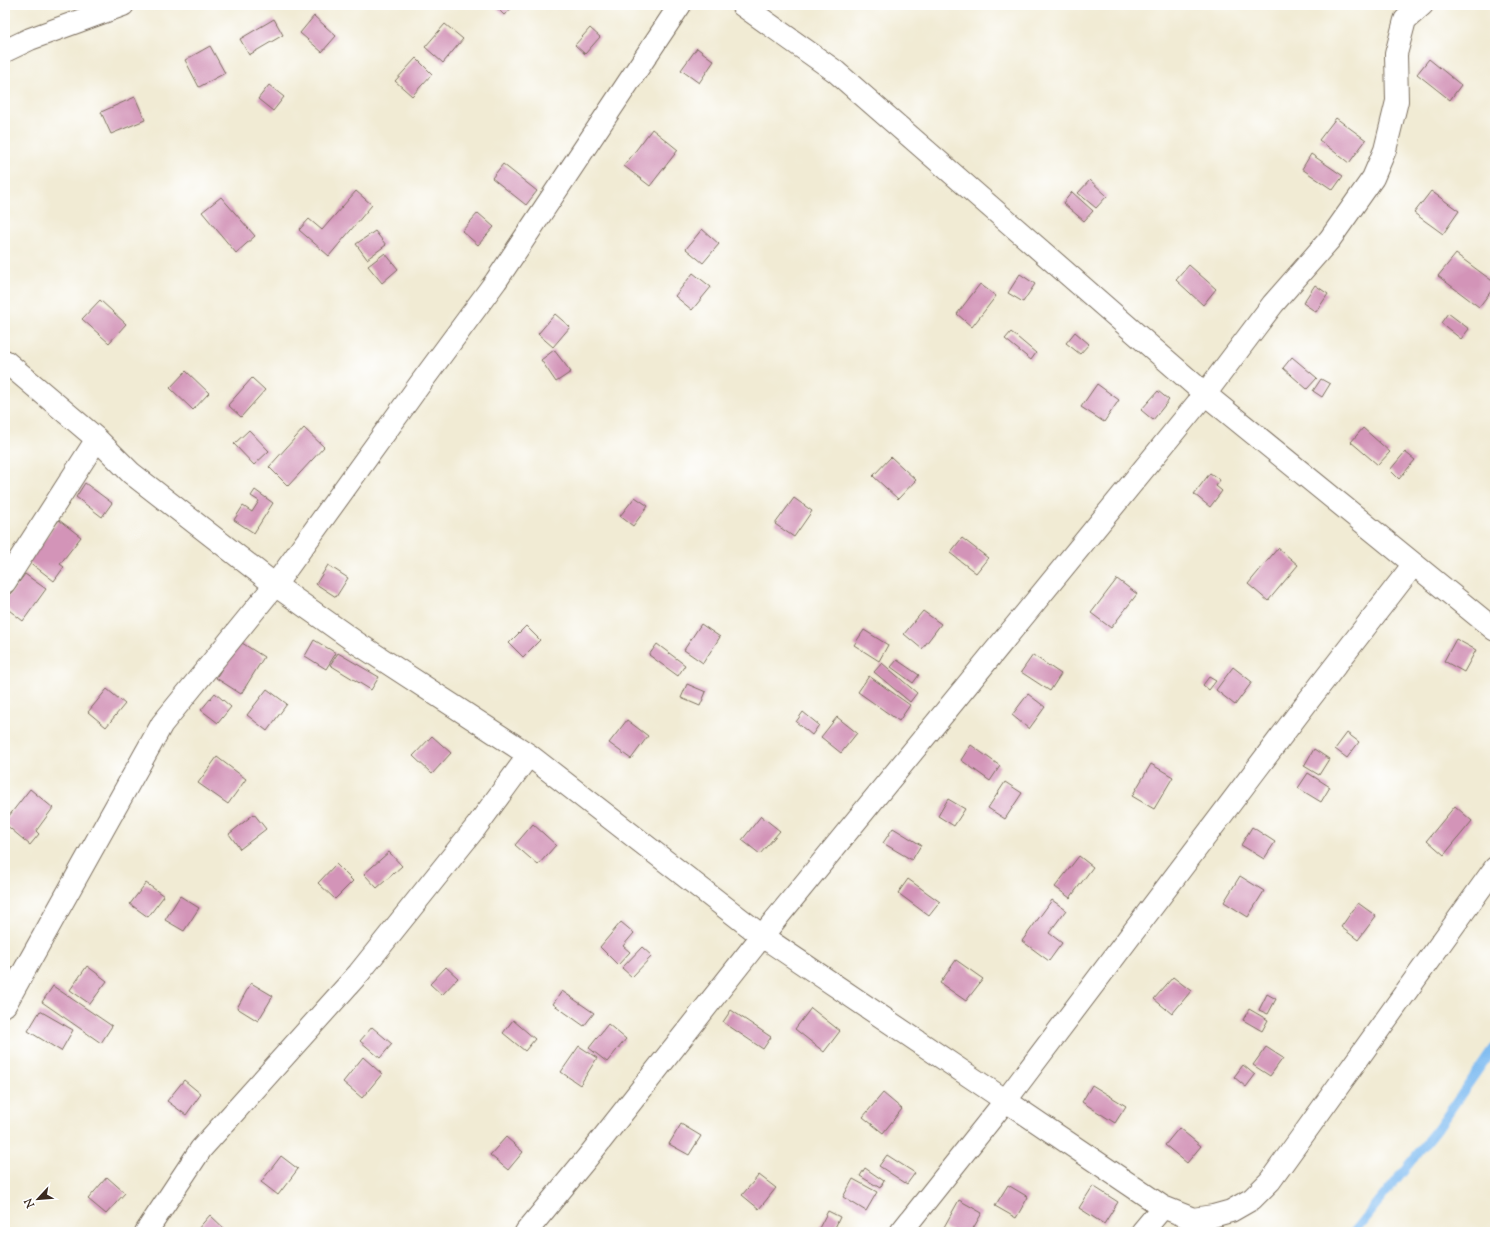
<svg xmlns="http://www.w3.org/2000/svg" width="1500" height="1237" viewBox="0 0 1500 1237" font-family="'Sorts Mill Goudy',serif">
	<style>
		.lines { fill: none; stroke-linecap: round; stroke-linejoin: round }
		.stream { stroke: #7ebbf1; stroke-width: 9 }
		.building { fill: #d394b8 }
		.minor-casing { stroke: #7b6e5e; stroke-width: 24 }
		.minor { stroke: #fff; stroke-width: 22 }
	</style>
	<rect width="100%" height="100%" fill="#fff"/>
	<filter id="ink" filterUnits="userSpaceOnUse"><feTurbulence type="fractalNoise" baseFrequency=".025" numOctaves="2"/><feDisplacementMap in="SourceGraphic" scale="8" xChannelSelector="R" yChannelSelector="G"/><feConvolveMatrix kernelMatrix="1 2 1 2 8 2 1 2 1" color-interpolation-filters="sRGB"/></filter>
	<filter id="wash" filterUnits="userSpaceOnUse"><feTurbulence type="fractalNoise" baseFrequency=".012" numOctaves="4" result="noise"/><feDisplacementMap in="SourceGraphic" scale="16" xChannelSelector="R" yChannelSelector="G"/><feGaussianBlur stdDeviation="0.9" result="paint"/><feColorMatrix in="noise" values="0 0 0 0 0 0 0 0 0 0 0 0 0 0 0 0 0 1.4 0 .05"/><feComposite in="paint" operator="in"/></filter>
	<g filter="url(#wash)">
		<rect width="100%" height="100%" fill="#f1ebd4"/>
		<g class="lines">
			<path class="stream" d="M1354 1232 1438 1128 1495 1046"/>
		</g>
		<g id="blocks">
			<path class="building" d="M494 5H515L504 15Z
				M625 5H637L631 11Z
				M314 16 336 36 322 52 300 33Z
				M274 19 283 35 249 55 240 39Z
				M445 24 463 39 443 63 425 47Z
				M590 28 600 37 585 54 575 45Z
				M210 46 225 73 199 87 185 60Z
				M697 48 714 61 699 83 681 70Z
				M416 58 432 74 412 96 395 81Z
				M1429 59 1461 85 1450 100 1417 74Z
				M269 85 284 97 273 111 258 99Z
				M135 97 145 120 111 134 101 112Z
				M1336 118 1366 140 1349 163 1319 140Z
				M652 129 678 150 650 186 624 166Z
				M1311 154 1343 176 1333 190 1302 169Z
				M503 164 537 191 526 205 492 178Z
				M1090 180 1107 196 1096 208 1078 193Z
				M356 191 372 205 329 256 299 230 309 219 322 230Z
				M1431 191 1459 211 1443 234 1414 213Z
				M1072 192 1093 211 1084 221 1063 203Z
				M221 197 255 236 236 253 202 212Z
				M478 213 494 227 478 245 462 231Z
				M702 229 719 244 703 263 686 249Z
				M375 231 386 245 367 259 356 244Z
				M385 253 398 269 382 283 368 266Z
				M1456 254 1495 283V286L1479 307 1438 276Z
				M1189 265 1216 289 1203 305 1176 280Z
				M693 273 711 287 692 310 675 296Z
				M1020 274 1035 284 1023 302 1008 293Z
				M980 284 996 296 972 327 957 314Z
				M1315 285 1328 294 1316 312 1303 303Z
				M100 300 126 324 109 343 82 319Z
				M1448 313 1469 329 1461 339 1441 323Z
				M555 314 570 327 553 347 538 334Z
				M1011 332 1036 353 1031 360 1005 339Z
				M1075 332 1089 344 1080 354 1066 343Z
				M554 350 571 372 556 382 541 360Z
				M1292 357 1317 378 1307 389 1283 368Z
				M186 371 209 393 193 410 170 388Z
				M252 378 265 390 241 417 228 405Z
				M1321 379 1330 384 1322 397 1313 391Z
				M1097 384 1119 400 1104 422 1081 407Z
				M1158 391 1169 400 1153 420 1141 410Z
				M304 428 324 447 288 486 269 467Z
				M1363 428 1390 452 1378 465 1351 442Z
				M249 430 269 451 254 465 234 444Z
				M1405 452 1415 460 1399 479 1390 470Z
				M891 457 916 480 898 499 873 476Z
				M1210 473 1220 480 1216 486 1222 491 1210 507 1194 494Z
				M85 483 112 503 102 517 76 497Z
				M255 490 273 503 254 533 234 520 243 506 252 512 259 501 251 496Z
				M635 497 648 506 633 526 620 516Z
				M794 498 812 511 794 537 775 524Z
				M59 520 81 537 60 564 64 567 54 581 28 561Z
				M962 538 988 558 976 573 950 553Z
				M1278 548 1298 565 1268 601 1248 584Z
				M328 565 348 578 336 597 316 584Z
				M25 574 46 589 23 621 5 607V601Z
				M1117 579 1137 594 1111 628 1091 613Z
				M923 611 941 624 922 649 904 634Z
				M701 624 720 637 703 663 684 650Z
				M526 626 540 640 523 657 509 643Z
				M864 630 888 645 879 661 854 645Z
				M1456 639 1476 650 1464 672 1444 661Z
				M314 640 336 653 326 669 305 656Z
				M239 641 264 657 241 694 216 678Z
				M657 644 685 665 678 676 649 655Z
				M338 653 379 677 371 690 330 665Z
				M1033 655 1061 674 1050 691 1021 672Z
				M897 660 919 675 913 683 891 667Z
				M882 663 917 693 910 702 874 672Z
				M1233 667 1252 682 1235 705 1216 690Z
				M869 676 910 705 899 721 858 692Z
				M1209 677 1216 681 1209 690 1203 685Z
				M687 684 706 692 700 706 681 698Z
				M107 689 125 704 106 727 88 712Z
				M267 689 287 704 267 731 247 715Z
				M215 693 231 707 218 723 201 710Z
				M1028 694 1045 707 1029 729 1012 715Z
				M803 712 819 725 812 735 796 722Z
				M837 717 857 733 841 753 821 737Z
				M627 720 648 736 631 759 609 743Z
				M1347 733 1359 742 1347 758 1335 749Z
				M432 736 451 753 432 774 413 756Z
				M971 745 1000 766 990 781 961 760Z
				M1314 749 1329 759 1319 775 1304 766Z
				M217 757 246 779 228 804 198 783Z
				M1151 764 1173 777 1154 809 1132 796Z
				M1308 773 1330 787 1321 802 1298 788Z
				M1005 782 1022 793 1005 819 988 808Z
				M30 789 53 808 36 831 39 834 30 845 5 824V821Z
				M948 799 965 809 954 826 938 816Z
				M1455 806 1472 821 1444 855 1427 840Z
				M254 814 266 829 240 849 229 834Z
				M761 816 780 831 760 854 742 840Z
				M533 824 556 845 538 865 515 845Z
				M1252 827 1275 842 1264 859 1241 845Z
				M893 828 921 845 912 860 883 843Z
				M389 852 402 866 377 888 364 874Z
				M1079 856 1093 867 1070 898 1055 887Z
				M336 864 353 881 335 899 318 883Z
				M1240 876 1264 891 1248 917 1224 902Z
				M908 879 940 902 929 916 898 893Z
				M146 883 164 896 148 917 130 904Z
				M180 896 199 908 184 931 165 920Z
				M1052 900 1066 910 1049 933 1062 943 1049 961 1022 941Z
				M1358 903 1376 916 1358 940 1341 927Z
				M621 922 634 933 623 946 630 952 618 965 600 947Z
				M642 947 652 956 632 977 622 968Z
				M956 960 983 979 966 1001 940 983Z
				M87 966 107 981 90 1004 70 990Z
				M446 967 458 978 442 995 430 984Z
				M1173 977 1191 991 1172 1014 1154 999Z
				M251 983 273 996 258 1021 237 1008Z
				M53 986 112 1026 101 1043 42 1002Z
				M562 991 594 1013 584 1026 553 1004Z
				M1267 994 1276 999 1268 1014 1259 1010Z
				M811 1008 840 1031 824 1052 795 1029Z
				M1249 1009 1268 1020 1262 1031 1243 1020Z
				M731 1010 771 1037 763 1049 723 1022Z
				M40 1011 73 1030 61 1051 28 1031Z
				M513 1020 535 1039 525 1051 503 1033Z
				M608 1024 626 1039 607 1062 589 1048Z
				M372 1027 392 1044 380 1058 360 1041Z
				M579 1046 597 1058 580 1085 561 1072Z
				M1266 1047 1283 1058 1270 1076 1253 1065Z
				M363 1057 382 1074 362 1098 343 1082Z
				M1243 1065 1255 1075 1246 1087 1234 1077Z
				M184 1080 201 1094 186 1115 167 1101Z
				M1092 1085 1126 1106 1115 1123 1082 1102Z
				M883 1093 902 1109 883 1133 863 1117Z
				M681 1124 701 1136 689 1155 669 1144Z
				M1179 1128 1201 1146 1187 1163 1165 1145Z
				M506 1137 523 1152 508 1170 490 1155Z
				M887 1155 915 1173 907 1184 879 1166Z
				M281 1156 298 1169 278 1195 261 1182Z
				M865 1168 884 1181 880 1188 860 1176Z
				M759 1175 776 1188 759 1209 742 1195Z
				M107 1177 125 1193 106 1214 88 1199Z
				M853 1179 877 1192 866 1211 843 1197Z
				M1008 1185 1028 1197 1016 1218 995 1206Z
				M1093 1186 1118 1202 1104 1224 1079 1208Z
				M959 1200 982 1213 971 1232H953L944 1227Z
				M828 1211 840 1217 833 1232H817Z
				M210 1215 228 1232H199L197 1230Z"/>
		</g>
	</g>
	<g filter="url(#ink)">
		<use href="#blocks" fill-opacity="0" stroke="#7b6e5e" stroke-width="1"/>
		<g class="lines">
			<defs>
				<path id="minor" d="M742 5 835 71 1205 394 1495 630
					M5 51 30 39 123 5
					M5 361 97 439 131 473 275 585 357 643 529 755 762 936 1163 1207 1193 1219 1213 1216 1231 1211 1252 1199 1270 1181 1495 868
					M5 582 97 439
					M5 1005 162 724 275 585 420 384 496 281 680 5
					M146 1232 201 1149 359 973 476 827 529 755
					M526 1232 587 1158 762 936 1205 394 1273 304 1330 239 1373 178 1385 150 1397 101 1396 54 1405 20 1422 5
					M901 1232 1006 1100 1308 701 1414 564
					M1142 1232 1163 1207"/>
			</defs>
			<use href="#minor" class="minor-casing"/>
			<use href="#minor" class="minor"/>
		</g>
	</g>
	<rect width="1500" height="1237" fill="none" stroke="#fff" stroke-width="20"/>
	<g transform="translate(38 1199) rotate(244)" stroke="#ffffff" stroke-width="3" paint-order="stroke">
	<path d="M0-3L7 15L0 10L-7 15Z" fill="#3b2a1e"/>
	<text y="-6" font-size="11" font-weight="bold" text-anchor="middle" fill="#3b2a1e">N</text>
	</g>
</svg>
